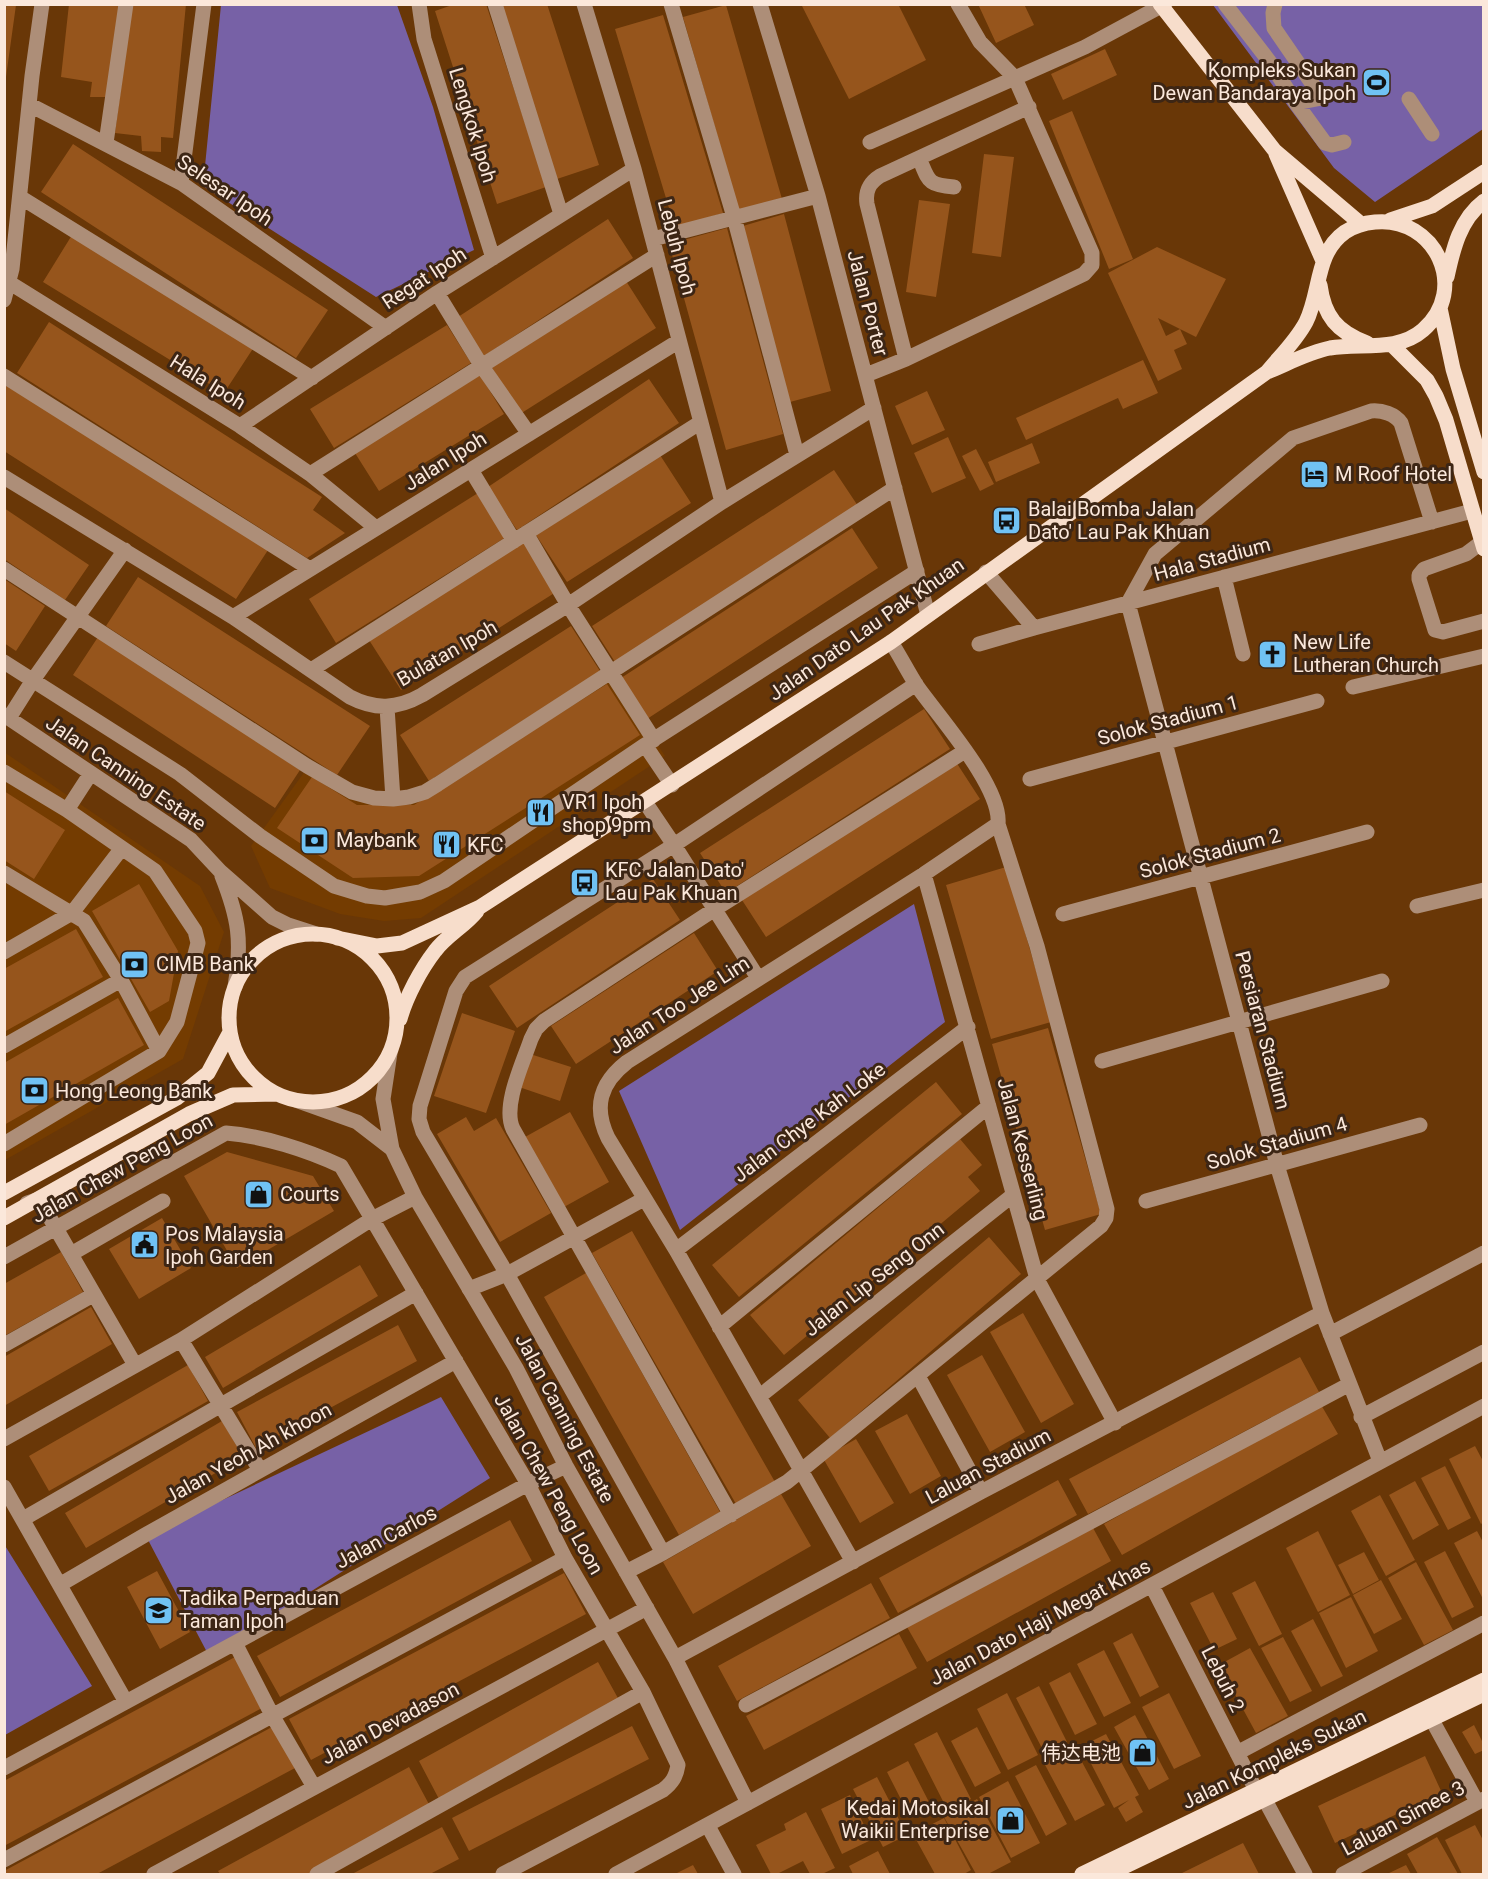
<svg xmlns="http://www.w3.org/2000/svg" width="1488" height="1879" viewBox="0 0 1488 1879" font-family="Roboto,'Noto Sans SC',sans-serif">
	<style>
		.built { fill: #743c01 }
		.green { fill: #7761a6 }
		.building { fill: #96551c }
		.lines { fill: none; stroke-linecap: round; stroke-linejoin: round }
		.minor { stroke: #ad8e78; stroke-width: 15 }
		.major { stroke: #f7ddcb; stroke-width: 15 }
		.labels { text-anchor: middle; stroke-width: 6; stroke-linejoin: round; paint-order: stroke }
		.poi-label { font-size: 20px; fill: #fbe8db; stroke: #3d2615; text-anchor: start }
		.street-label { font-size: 20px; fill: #fbe8db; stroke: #3d2615 }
	</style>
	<rect width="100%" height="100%" fill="#693707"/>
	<path class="built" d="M611 675 665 756 421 918 384 921 340 914 270 888 251 846 308 767 358 799 414 801Z
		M4 752 200 886 224 932 183 1059 5 1160Z"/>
	<path class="green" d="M221 5H397L433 107 474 250 376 297 203 186Z
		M1213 5H1483V129L1375 202 1334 168Z
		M914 904 945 1022 680 1230 619 1091Z
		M441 1397 490 1478 209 1656 146 1536Z
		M4 1544 92 1686 5 1735H4Z"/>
	<path class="building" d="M69 4H119L107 97H90L92 82 61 77Z
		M132 4H186L173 138 161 137V152L142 151 141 136 115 133Z
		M455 4H486L546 187 497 204 435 11Z
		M501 4H547L599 165 557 179Z
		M801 4H898L926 60 849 99Z
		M978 4H1024L1034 25 996 43Z
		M4 5H16L6 77H4Z
		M726 5 782 199 739 211 683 17Z
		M663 15 723 213 675 228 615 29Z
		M1105 49 1117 75 1063 100 1051 74Z
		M1072 111 1133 259 1109 269 1049 121Z
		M73 144 328 310 296 358 41 192Z
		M984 154 1014 157 1001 257 972 253Z
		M919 200 950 204 936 297 906 292Z
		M784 214 831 391 790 402 743 226Z
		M608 219 633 258 484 356 458 317Z
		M727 228 783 434 726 450 669 244Z
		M72 235 254 347 224 393 43 282Z
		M1157 247 1226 279 1196 337 1158 318 1166 336 1180 329 1187 344 1174 350 1182 369 1158 381 1108 273Z
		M626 281 656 328 520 414 491 366Z
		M49 322 322 497 313 510 345 533 307 558 17 373Z
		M447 325 471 363 334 448 310 409Z
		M1143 360 1158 393 1123 409 1118 398 1026 440 1016 418Z
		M480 375 504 414 379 491 355 453Z
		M649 379 679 423 517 530 488 487Z
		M4 382 268 550 236 599 4 451Z
		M927 391 945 430 912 445 895 406Z
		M948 437 966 478 932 493 914 453Z
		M1032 443 1040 463 996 482 988 462Z
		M976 449 994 484 980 491 962 456Z
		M660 455 691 503 567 582 536 535Z
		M834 470 858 506 615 662 592 626Z
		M478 493 506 537 336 643 309 599Z
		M4 508 89 565 65 600 4 559Z
		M852 528 878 568 647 719 621 678Z
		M524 542 556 592 401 690 369 640Z
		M138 577 370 726 337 775 106 626Z
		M4 579 45 606 16 651 4 643Z
		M571 626 600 671 429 781 400 735Z
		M98 637 300 770 275 808 73 675Z
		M607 684 640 735 419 876 353 878 277 828 312 777 357 805H414Z
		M924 709 950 749 726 893 700 853Z
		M956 762 980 799 766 937 742 900Z
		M4 791 65 830 34 879 4 860Z
		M1006 867 1051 1022 991 1039 946 885Z
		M653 879 680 920 517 1028 489 986Z
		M139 884 178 951 169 1001 150 1012 92 911Z
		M76 929 103 977 4 1032V969Z
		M694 933 718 971 576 1064 551 1026Z
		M118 998 144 1045 4 1125V1063Z
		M462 1013 515 1031 486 1113 434 1096Z
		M1048 1028 1101 1214 1045 1230 992 1044Z
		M530 1054 571 1067 560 1101 519 1087Z
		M936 1082 962 1114 739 1297 712 1265Z
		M570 1112 609 1182 564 1207 525 1137Z
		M466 1117 474 1131 496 1118 551 1213 500 1242 437 1134Z
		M960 1139 982 1165 968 1177 980 1191 784 1355 750 1315Z
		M227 1152 313 1176 334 1211 237 1268 184 1176Z
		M162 1218 191 1268 139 1299 109 1249Z
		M632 1231 775 1482 736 1504 592 1253Z
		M989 1237 1021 1274 830 1438 798 1400Z
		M61 1252 83 1292 4 1336V1284Z
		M360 1265 378 1296 223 1388 205 1357Z
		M586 1273 720 1512 679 1535 544 1297Z
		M91 1307 112 1344 4 1406V1357Z
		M1023 1313 1074 1404 1041 1423 990 1332Z
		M398 1325 417 1361 256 1448 237 1412Z
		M982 1355 1025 1432 990 1452 947 1375Z
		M1300 1357 1319 1392 1088 1514 1069 1479Z
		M188 1365 208 1401 49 1491 29 1456Z
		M1320 1403 1338 1434 1122 1555 1104 1524Z
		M907 1414 941 1476 910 1494 875 1431Z
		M222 1421 243 1457 86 1548 65 1513Z
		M856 1439 894 1503 860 1523 823 1458Z
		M1475 1446 1484 1463V1522L1481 1524 1449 1459Z
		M1445 1466 1471 1518 1448 1530 1421 1478Z
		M1058 1480 1077 1515 898 1613 879 1578Z
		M1415 1481 1439 1525 1413 1540 1389 1495Z
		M781 1494 811 1546 693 1614 663 1562Z
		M1380 1495 1415 1560 1386 1576 1351 1511Z
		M510 1520 532 1561 280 1697 257 1656Z
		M1092 1526 1111 1561 927 1662 907 1627Z
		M1318 1531 1350 1595 1318 1612 1286 1548Z
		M1477 1531 1484 1544V1601L1454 1543Z
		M1445 1551 1474 1607 1452 1618 1424 1562Z
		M1364 1552 1379 1580 1353 1594 1338 1565Z
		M1416 1562 1453 1630 1424 1645 1388 1578Z
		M157 1571 190 1632 160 1649 127 1587Z
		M564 1573 586 1614 311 1760 289 1719Z
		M1381 1580 1402 1619 1374 1634 1353 1595Z
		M1255 1581 1282 1634 1259 1646 1232 1593Z
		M871 1583 890 1618 737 1701 718 1666Z
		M1213 1592 1237 1639 1214 1650 1190 1603Z
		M1351 1597 1378 1651 1346 1668 1319 1613Z
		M1313 1619 1343 1676 1321 1687 1291 1631Z
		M1132 1633 1159 1687 1140 1697 1113 1643Z
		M899 1634 917 1668 764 1750 746 1716Z
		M1283 1637 1312 1691 1290 1702 1261 1648Z
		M1250 1648 1288 1716 1256 1733 1219 1665Z
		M1104 1650 1131 1703 1104 1717 1077 1664Z
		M235 1657 262 1708 4 1846V1781Z
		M598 1662 619 1700 439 1799 419 1761Z
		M1070 1672 1097 1724 1075 1735 1049 1683Z
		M1039 1686 1067 1742 1045 1754 1016 1698Z
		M1007 1693 1038 1755 1008 1770 977 1709Z
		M1169 1693 1201 1756 1174 1769 1142 1707Z
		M1135 1715 1169 1779 1149 1790 1114 1727Z
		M1474 1725 1484 1745V1750L1475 1754 1462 1732Z
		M632 1726 649 1759 469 1851 452 1818Z
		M272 1727 295 1768 97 1874H4V1871Z
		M977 1727 1001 1773 975 1787 951 1741Z
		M937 1732 971 1799 948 1811 914 1744Z
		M1106 1734 1139 1795 1135 1797 1143 1812 1126 1822 1118 1808 1129 1800 1114 1808 1082 1746Z
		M1074 1747 1105 1805 1075 1821 1044 1763Z
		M1425 1756 1442 1793 1335 1843 1318 1806Z
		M908 1761 930 1804 909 1815 887 1772Z
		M1036 1765 1067 1824 1046 1836 1015 1776Z
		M409 1767 431 1808 308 1874H220L218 1871Z
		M877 1777 907 1835 883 1847 853 1789Z
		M1008 1781 1040 1843 1011 1858 979 1797Z
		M850 1795 871 1840 842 1854 821 1809Z
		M977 1799 1011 1862 988 1874H976L944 1817Z
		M806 1812 835 1868 822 1874H810L803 1861 777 1874H771L756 1845 786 1830 784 1824Z
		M944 1818 971 1870 964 1874H935L913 1834Z
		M1475 1825 1484 1842V1874H1462L1445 1840Z
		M442 1827 459 1859 430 1874H352Z
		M1437 1837 1458 1874H1418L1407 1854Z
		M1243 1843 1259 1874H1180Z
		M878 1851 890 1874H853L849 1866Z
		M693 1865 698 1874H675Z
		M1406 1865 1411 1874H1387Z"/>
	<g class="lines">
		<path class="minor" d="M419 4 424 39 493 258
			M495 4 561 214
			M584 4 634 169 722 502
			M671 4 734 217 797 455
			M760 4 818 196 928 615
			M1225 4 1269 61 1296 103
			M1275 4 1273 13 1274 28 1322 98 1296 103 1325 143 1332 145 1344 142
			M1409 99 1432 134
			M30 105 181 183 386 328
			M870 142 1085 47 1165 4
			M106 143 126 4
			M919 158C929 181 927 185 954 187
			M181 183 204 4
			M20 197 312 378
			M653 239 818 196
			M10 283 240 426 310 474 376 528
			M437 293 481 365 529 434
			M4 300 12 269 32 76 42 4
			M906 359 867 204C865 191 869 183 880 176L1029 107
			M866 375 906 359 1084 274 1092 265V253L1015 78 980 42 958 4
			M4 376 310 569
			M240 426 437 293 634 169
			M471 470 514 541
			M310 474 657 255
			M4 477 233 617 350 697C375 710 397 709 422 695L568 605 722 502 874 408
			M526 533 568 605 654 740
			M1482 542 1466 554 1424 569 1419 575V579L1435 630 1443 632 1484 621
			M4 569 307 766 352 792 374 798 393 799 409 797 425 792 438 784 895 488
			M986 572 1034 628 1472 511
			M1224 577 1243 654
			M233 617 679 341
			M891 642C900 656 908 672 917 686 938 716 1002 787 998 824L1037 946 1107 1209 1106 1218 1101 1226 787 1482 663 1553 507 1274 423 1132 419 1119 420 1106 456 991 465 977 674 845 916 684
			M979 644 1034 628
			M4 662 180 774 260 836 334 886 367 896 385 898 420 892 444 881 645 745 917 571
			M311 670 701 422
			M1353 687 1484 656
			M387 707 393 799
			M4 715 191 840 220 871 272 917 288 925 316 934
			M9 718 33 680 125 550
			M645 745 672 785
			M4 772 67 810 155 871 195 931 198 943 177 1022 159 1051 4 1144
			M1030 779 1317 701
			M645 802 674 845 758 978
			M67 810 91 773
			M4 873 84 921 121 980 159 1051
			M924 874 1037 1279 1115 1423
			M222 876C239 919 242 941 235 987
			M1417 906 1484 890
			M1063 914 1367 832
			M4 952 72 913 122 848
			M4 1046 121 980
			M390 1053 383 1099 392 1149
			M1102 1061 1382 981
			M298 1101 357 1122 392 1149 415 1197 516 1368 566 1466 675 1658 748 1803
			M1146 1201 1420 1125
			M27 1203 39 1199 135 1365
			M676 1250 968 1027
			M71 1254 163 1201
			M4 1257 226 1133C263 1136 307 1150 341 1166L528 1484 565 1558 643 1692 678 1765C676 1777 672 1783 663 1790L503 1874
			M469 1289 507 1274 644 1199
			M719 1327 989 1106
			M1330 1334 1484 1253
			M181 1340 260 1470
			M4 1345 93 1295
			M918 1376 981 1492
			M760 1396 1013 1195
			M1361 1417 1484 1352
			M4 1439 181 1340 372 1219 415 1197
			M1380 1461 1322 1313 1277 1165 1128 603 1155 554 1293 438 1371 411C1382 410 1395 414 1401 423L1432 522
			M4 1487 126 1702
			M731 1515 513 1129C502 1106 523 1063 531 1039L536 1029 544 1021 715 909 965 751
			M23 1519 416 1293
			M853 1562 676 1250 608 1138C593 1107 600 1083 627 1062L924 874 998 824
			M626 1572 663 1553
			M61 1584 145 1535 456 1361
			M1152 1586 1256 1790
			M235 1643 272 1715 314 1787
			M675 1658 981 1492 1322 1313
			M746 1705 1348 1385
			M1432 1720 1477 1802
			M1237 1753 1484 1623
			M4 1768 528 1484 566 1466
			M1265 1800 1305 1874
			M708 1826 734 1874
			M4 1860 565 1558
			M154 1874 647 1608
			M317 1874 643 1692
			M616 1874 1484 1406
			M1343 1874 1484 1799"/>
		<path class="major" d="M1160 4 1275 151 1361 224
			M1276 154 1323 261
			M1390 220 1432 206 1484 172
			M1447 277C1453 249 1460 219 1484 201
			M1320 285C1324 316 1337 332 1367 343
			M1440 308 1453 369 1484 472
			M1391 344 1427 380 1436 396 1446 420 1484 549
			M229 1018a84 84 0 1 1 168 0a84 84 0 1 1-168 0Z
			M337 938 377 946 402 943 480 907 891 642 1267 372C1287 364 1309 352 1330 348 1361 343 1398 352 1423 330 1470 289 1435 216 1375 222 1364 223 1354 226 1345 232 1315 253 1321 292 1306 322 1296 341 1280 356 1267 372
			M400 1019C406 997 421 969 435 951 446 936 465 926 477 911
			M4 1193 177 1098 208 1073 230 1032
			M4 1218 189 1114 233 1095 276 1094
			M1082 1874 1484 1680
			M1109 1874 1484 1694"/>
	</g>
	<defs>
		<symbol id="stadium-square" viewBox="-11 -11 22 22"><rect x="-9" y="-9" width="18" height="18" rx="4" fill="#70c2f4" stroke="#3d2615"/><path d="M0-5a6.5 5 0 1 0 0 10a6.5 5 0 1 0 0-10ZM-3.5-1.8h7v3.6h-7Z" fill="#111"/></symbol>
		<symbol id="hotel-square" viewBox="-11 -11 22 22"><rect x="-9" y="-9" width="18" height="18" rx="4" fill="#70c2f4" stroke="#3d2615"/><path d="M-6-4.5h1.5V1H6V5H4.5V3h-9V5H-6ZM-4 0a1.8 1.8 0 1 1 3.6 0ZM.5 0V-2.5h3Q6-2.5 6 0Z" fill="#111"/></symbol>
		<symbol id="bus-square" viewBox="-11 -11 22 22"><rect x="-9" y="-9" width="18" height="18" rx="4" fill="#70c2f4" stroke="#3d2615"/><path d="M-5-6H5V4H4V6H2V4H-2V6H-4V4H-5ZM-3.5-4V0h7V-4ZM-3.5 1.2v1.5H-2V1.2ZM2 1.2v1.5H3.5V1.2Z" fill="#111"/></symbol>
		<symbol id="church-square" viewBox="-11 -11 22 22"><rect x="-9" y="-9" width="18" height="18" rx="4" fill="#70c2f4" stroke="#3d2615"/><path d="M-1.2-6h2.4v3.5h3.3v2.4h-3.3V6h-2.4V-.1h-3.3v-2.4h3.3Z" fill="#111"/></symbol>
		<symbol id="restaurant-square" viewBox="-11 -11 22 22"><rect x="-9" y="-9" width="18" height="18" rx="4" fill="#70c2f4" stroke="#3d2615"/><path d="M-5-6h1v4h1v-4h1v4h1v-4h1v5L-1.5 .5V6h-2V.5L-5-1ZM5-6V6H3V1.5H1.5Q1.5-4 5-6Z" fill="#111"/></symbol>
		<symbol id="bank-square" viewBox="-11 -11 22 22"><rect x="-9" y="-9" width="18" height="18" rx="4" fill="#70c2f4" stroke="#3d2615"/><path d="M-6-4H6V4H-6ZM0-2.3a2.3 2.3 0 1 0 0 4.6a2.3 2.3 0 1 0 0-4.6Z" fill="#111"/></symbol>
		<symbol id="shop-square" viewBox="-11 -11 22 22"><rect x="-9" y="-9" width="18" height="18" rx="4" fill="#70c2f4" stroke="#3d2615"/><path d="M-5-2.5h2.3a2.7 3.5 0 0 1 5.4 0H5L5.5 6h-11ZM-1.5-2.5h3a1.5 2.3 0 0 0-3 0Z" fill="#111"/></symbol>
		<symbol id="civic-square" viewBox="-11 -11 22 22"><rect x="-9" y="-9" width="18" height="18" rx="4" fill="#70c2f4" stroke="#3d2615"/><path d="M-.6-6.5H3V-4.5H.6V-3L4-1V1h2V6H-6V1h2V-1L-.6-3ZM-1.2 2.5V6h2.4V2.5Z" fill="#111"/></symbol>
		<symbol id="school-square" viewBox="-11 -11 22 22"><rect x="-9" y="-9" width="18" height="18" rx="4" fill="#70c2f4" stroke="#3d2615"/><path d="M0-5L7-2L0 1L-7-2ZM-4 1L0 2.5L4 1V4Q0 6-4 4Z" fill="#111"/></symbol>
	</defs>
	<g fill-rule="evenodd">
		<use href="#stadium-square" x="1360" y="66" width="33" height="33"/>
		<use href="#hotel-square" x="1298" y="458" width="33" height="33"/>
		<use href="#bus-square" x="990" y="504" width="33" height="33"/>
		<use href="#church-square" x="1256" y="638" width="33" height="33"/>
		<use href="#restaurant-square" x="524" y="796" width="33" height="33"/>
		<use href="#bank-square" x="298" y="824" width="33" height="33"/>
		<use href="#restaurant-square" x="430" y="828" width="33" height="33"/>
		<use href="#bus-square" x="568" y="866" width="33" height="33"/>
		<use href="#bank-square" x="118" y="948" width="33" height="33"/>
		<use href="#bank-square" x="18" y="1074" width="33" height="33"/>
		<use href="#shop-square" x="242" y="1178" width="33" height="33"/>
		<use href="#civic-square" x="128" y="1228" width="33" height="33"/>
		<use href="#school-square" x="142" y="1594" width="33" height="33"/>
		<use href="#shop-square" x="1126" y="1736" width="33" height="33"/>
		<use href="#shop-square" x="994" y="1804" width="33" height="33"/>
	</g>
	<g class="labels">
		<g class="poi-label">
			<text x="1356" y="77" text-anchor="end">Kompleks Sukan<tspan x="1356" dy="23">Dewan Bandaraya Ipoh</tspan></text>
			<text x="1335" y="481">M Roof Hotel</text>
			<text x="1028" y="516">Balai Bomba Jalan<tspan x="1028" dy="23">Dato' Lau Pak Khuan</tspan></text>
			<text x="1293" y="649">New Life<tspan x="1293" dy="23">Lutheran Church</tspan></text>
			<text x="562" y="809">VR1 Ipoh<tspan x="562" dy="23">shop 9pm</tspan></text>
			<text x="336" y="847">Maybank</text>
			<text x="467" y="852">KFC</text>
			<text x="605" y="877">KFC Jalan Dato'<tspan x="605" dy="23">Lau Pak Khuan</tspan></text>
			<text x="156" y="971">CIMB Bank</text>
			<text x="55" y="1098">Hong Leong Bank</text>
			<text x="280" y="1201">Courts</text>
			<text x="165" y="1241">Pos Malaysia<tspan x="165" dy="23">Ipoh Garden</tspan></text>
			<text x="179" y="1605">Tadika Perpaduan<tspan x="179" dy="23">Taman Ipoh</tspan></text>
			<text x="1121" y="1760" text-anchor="end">伟达电池</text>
			<text x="989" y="1815" text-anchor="end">Kedai Motosikal<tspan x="989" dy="23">Waikii Enterprise</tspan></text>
		</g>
		<g class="street-label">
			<text transform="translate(473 125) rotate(73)" y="7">Lengkok Ipoh</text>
			<text transform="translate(225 190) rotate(34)" y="7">Selesar Ipoh</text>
			<text transform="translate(677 247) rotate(75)" y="7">Lebuh Ipoh</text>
			<text transform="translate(424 278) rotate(-33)" y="7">Regat Ipoh</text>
			<text transform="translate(868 303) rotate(75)" y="7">Jalan Porter</text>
			<text transform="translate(208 382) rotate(32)" y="7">Hala Ipoh</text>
			<text transform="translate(445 461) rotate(-32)" y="7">Jalan Ipoh</text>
			<text transform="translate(1212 559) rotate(-15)" y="7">Hala Stadium</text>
			<text transform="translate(866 629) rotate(-35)" y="7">Jalan Dato Lau Pak Khuan</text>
			<text transform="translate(447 653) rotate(-30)" y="7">Bulatan Ipoh</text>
			<text transform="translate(1168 720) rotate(-15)" y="7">Solok Stadium 1</text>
			<text transform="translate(126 773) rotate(34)" y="7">Jalan Canning Estate</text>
			<text transform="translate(1210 853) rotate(-15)" y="7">Solok Stadium 2</text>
			<text transform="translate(679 1005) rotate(-33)" y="7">Jalan Too Jee Lim</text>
			<text transform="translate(1263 1030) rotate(75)" y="7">Persiaran Stadium</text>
			<text transform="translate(809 1122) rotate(-37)" y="7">Jalan Chye Kah Loke</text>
			<text transform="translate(1277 1143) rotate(-16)" y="7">Solok Stadium 4</text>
			<text transform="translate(1023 1149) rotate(75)" y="7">Jalan Kesserling</text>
			<text transform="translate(122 1168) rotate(-29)" y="7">Jalan Chew Peng Loon</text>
			<text transform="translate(874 1279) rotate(-38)" y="7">Jalan Lip Seng Onn</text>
			<text transform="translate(565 1418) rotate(62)" y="7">Jalan Canning Estate</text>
			<text transform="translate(248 1453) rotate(-29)" y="7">Jalan Yeoh Ah khoon</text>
			<text transform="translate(988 1466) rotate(-28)" y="7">Laluan Stadium</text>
			<text transform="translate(549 1484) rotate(61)" y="7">Jalan Chew Peng Loon</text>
			<text transform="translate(386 1537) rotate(-28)" y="7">Jalan Carlos</text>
			<text transform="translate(1040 1622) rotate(-28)" y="7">Jalan Dato Haji Megat Khas</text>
			<text transform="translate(1223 1679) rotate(63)" y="7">Lebuh 2</text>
			<text transform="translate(390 1723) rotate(-28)" y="7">Jalan Devadason</text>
			<text transform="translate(1274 1759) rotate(-26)" y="7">Jalan Kompleks Sukan</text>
			<text transform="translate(1403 1818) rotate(-28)" y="7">Laluan Simee 3</text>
		</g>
	</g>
	<rect width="1488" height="1879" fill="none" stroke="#fbe8db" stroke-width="12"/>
</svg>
